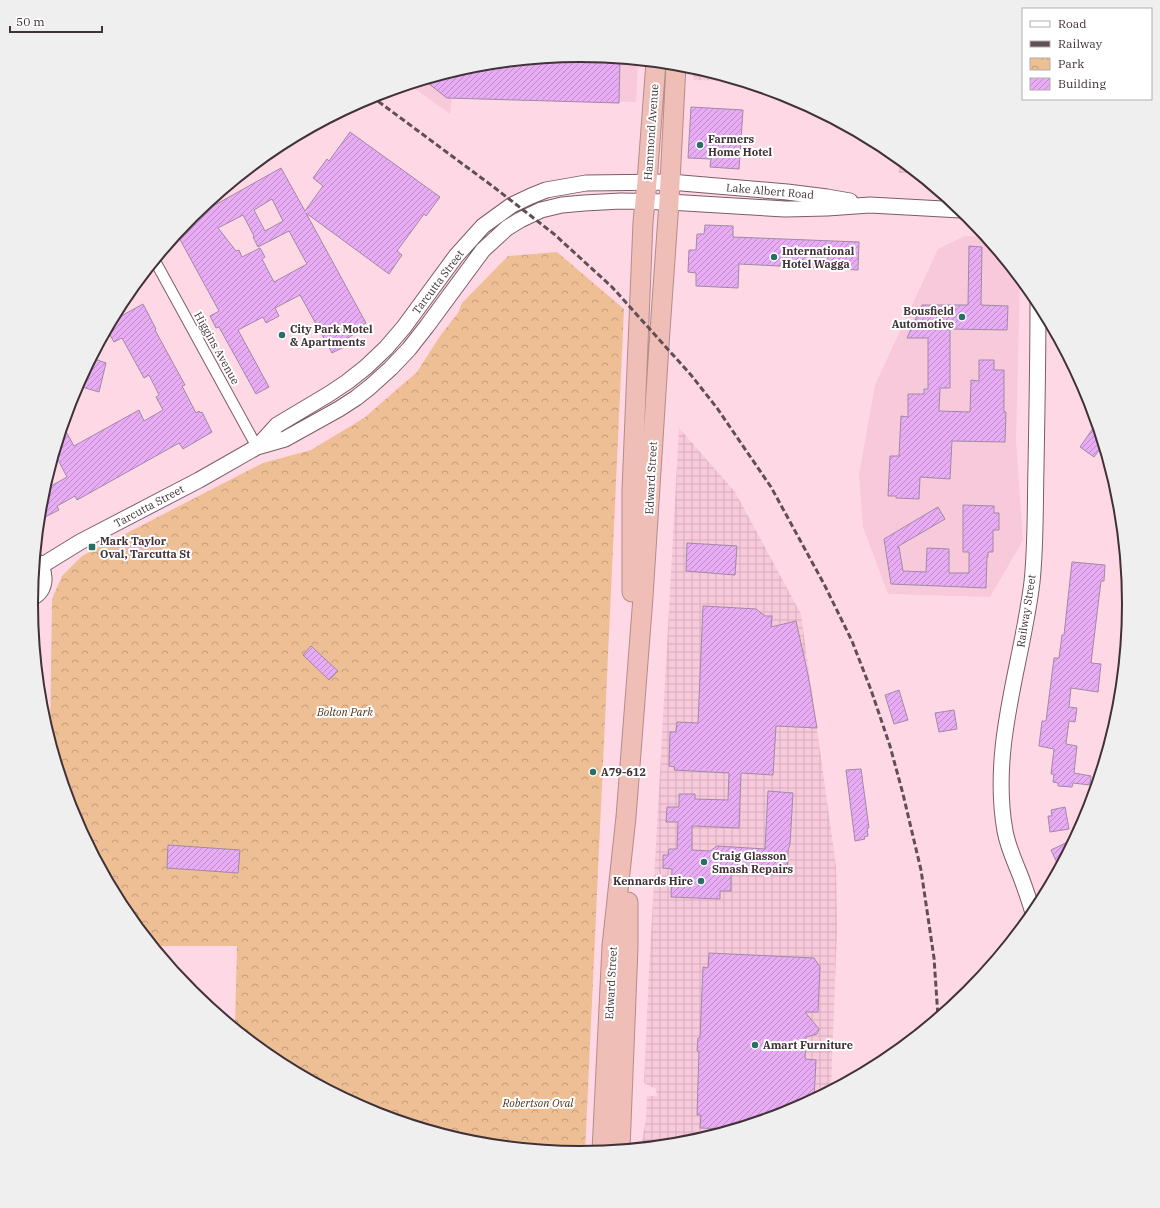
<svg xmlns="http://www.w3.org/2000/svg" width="1160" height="1208" viewBox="0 0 1160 1208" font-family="'IBM Plex Serif',serif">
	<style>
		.built { fill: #f7c9da }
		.industrial { fill: url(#industrial-grid) }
		.park { fill: url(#park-crowns) }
		.building { fill: url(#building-hatch); stroke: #a08aa5; fill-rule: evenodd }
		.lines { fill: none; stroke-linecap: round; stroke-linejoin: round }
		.street-casing { stroke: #7d5c69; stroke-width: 12 }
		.secondary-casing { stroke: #7d5c69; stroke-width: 17 }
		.highway-casing { stroke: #b28d8a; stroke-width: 21 }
		.street { stroke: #fff; stroke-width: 10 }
		.secondary { stroke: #fff; stroke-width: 15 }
		.highway { stroke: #efbeb6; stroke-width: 19 }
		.rail { stroke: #624f56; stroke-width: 3; stroke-dasharray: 6 3; stroke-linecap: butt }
		.poi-dot { fill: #286f66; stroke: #fff; stroke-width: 1.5 }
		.labels { text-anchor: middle; stroke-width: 4; stroke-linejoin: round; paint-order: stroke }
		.street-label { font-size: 11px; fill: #413238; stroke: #fff }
		.poi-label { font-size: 11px; font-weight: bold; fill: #413238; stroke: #fff; text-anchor: start }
		.park-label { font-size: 11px; font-style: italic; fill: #503317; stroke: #fff }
		.rim { fill: none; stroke: #413238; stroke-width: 2 }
	</style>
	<defs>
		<pattern id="industrial-grid" width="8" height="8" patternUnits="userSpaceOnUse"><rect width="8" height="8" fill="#f7c9da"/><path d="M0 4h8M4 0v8" fill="none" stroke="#d5adbc"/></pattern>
		<pattern id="park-crowns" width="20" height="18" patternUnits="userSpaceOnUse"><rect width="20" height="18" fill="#eebf95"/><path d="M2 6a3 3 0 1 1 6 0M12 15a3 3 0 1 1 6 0" fill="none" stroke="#c29c7b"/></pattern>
		<pattern id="building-hatch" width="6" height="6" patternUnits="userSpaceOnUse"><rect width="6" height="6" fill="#e8acf5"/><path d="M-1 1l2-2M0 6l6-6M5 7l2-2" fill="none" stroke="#be8dc7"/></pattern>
	</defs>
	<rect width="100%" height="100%" fill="#ffd8e6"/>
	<path class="built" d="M580 55 638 61 636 102 452 95 450 114 410 85 473 66Z
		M965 236 985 237 1020 278 1016 441 1023 540 990 597 888 594 863 527 859 475 875 385 938 249Z"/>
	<path class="industrial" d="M694 67 738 81 693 80Z
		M899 159 916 173H899Z
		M679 428 735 492 801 614 836 866 837 929 831 1089 790 1111 687 1142 641 1147 646 1119 647 1096H657L656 1089 644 1083 649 971Z"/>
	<path class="park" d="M557 252 624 309 585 1153H580L473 1142 370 1111 275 1060 235 1028 237 946H154L123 909 73 814 50 739 52 599 62 576 82 556 263 463 311 450 364 418 417 372 440 336 458 313 462 303 508 256Z"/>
	<path class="building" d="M580 55 620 59 619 103 447 98 424 80 473 66Z
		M691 107 743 110 739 169 710 167 711 159 688 158Z
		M350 132 440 197 426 216 424 214 397 251 402 255 389 274 306 213 366 323 354 329 356 333 341 342 344 347 332 353 300 295 275 308 279 316 266 323 263 317 238 330 269 387 256 394 219 327 216 328 210 316 219 311 177 234 188 220 281 168 305 211 323 186 313 178 327 159 329 161ZM272 199 283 221 265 231 254 210ZM243 215 254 236 253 237 258 247 289 231 307 264 274 282 262 259 265 257 260 248 242 257 239 250 236 251 218 228Z
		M705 225 733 226V237L859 242 858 270 739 264 738 288 696 286V273L688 272 689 250H696L697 234H704Z
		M969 246 982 247 981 305 1008 306 1007 330 950 329V388H940L939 411 970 412 971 380 979 381V360H994V370H1004V412H1006L1005 442 952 441 950 479 920 477 919 499 896 498V496H888L890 456H899L901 416 908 417V394H924V389H928V338H907L922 305H968Z
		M143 304 156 329 155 330 185 385 182 386 196 413 199 411 201 413 202 412 212 432 183 449 179 443 77 500 75 496 57 506 59 510 39 520 42 497 44 490 67 477 55 454 63 426 74 446 139 410 144 421 163 410 156 397 159 395 149 375 144 378 122 338 114 342 107 330 112 321Z
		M92 358 106 363 99 392 82 387 85 380 81 378Z
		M1096 424 1103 445 1094 457 1080 447Z
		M963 505 994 506V513H999V530H993V552H988V557H987L986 588 891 584 884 539 938 507 945 519 897 547H899L903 571 926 572 927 548 949 549V573H969V552H963Z
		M687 543 737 546 735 575 686 571Z
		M1072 562 1105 565 1104 581H1101L1091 663 1101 664 1098 692 1071 688 1069 707 1077 708 1075 722 1069 721 1066 744 1077 746 1074 773 1091 776 1090 785 1073 783 1072 787 1058 786V783L1053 782 1054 774H1051L1054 749 1039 746 1042 721H1046L1054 658H1059L1062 635H1064Z
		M703 606 756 609 765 616H772L771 627 796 621 808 675 817 728 776 726 773 775 741 773 739 828 692 826V850L710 851 717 846 765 849 768 791 793 793 790 844 788 851 787 875 731 872V891H720V899L671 897 672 869 663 868V855H668L669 849H677L678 822H666L667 807H679V794H695V799L728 800 729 773 674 770 675 767 669 766 670 732H676L677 722 698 723Z
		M311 646 338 671 329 680 303 655Z
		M899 690 908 720 894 724 885 695Z
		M954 710 957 729 939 732 935 713Z
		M861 769 869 828H867L868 836 864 837 865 839 855 841 846 770Z
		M1065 807 1069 829 1050 832 1048 816H1052L1051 810Z
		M1074 839 1060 865 1059 867 1051 850Z
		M168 845 240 850 238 873 167 868Z
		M709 953 814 958 820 967 818 1012H805L819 1029 817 1034 806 1037 805 1059 816 1060 814 1099 790 1111 730 1129 700 1128 701 1115H697L699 1051H697L698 1038H700L703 967 708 968Z"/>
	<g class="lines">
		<defs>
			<path id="street" d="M155 261 257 447"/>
			<path id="secondary" d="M257 447 277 425 329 394 347 382 366 367 386 348 404 327 456 256 483 226 512 205 531 196 546 190 586 183 670 182 787 192 827 197 850 201
				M41 566 80 542 199 480 257 447 285 439 339 409 356 398 370 387 391 368 409 349 427 326 483 250 507 228 520 220 541 210 562 205 584 203 621 201 669 202 785 209 827 208 870 205 961 210
				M32 598C47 590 48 571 35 560
				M1033 913C1030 902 1026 891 1022 880 1016 864 1008 848 1005 831 990 746 1022 665 1032 582 1036 544 1035 505 1036 467 1037 412 1038 357 1038 303"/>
			<path id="highway" d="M632 592V490L643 222 647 182 656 62
				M620 1149 628 947V902
				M602 1151 612 946 626 817 643 597 659 345 669 202 676 65"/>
		</defs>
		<use href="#street" class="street-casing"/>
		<use href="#secondary" class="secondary-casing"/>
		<use href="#highway" class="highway-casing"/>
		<use href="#street" class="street"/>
		<use href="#secondary" class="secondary"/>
		<use href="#highway" class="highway"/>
		<path class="rail" d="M371 96 495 188 554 234 612 287 691 375 717 408 771 487 824 584 852 641 871 690 890 746 903 794 921 870 934 958 938 1017"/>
	</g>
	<g class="poi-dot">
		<circle cx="700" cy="145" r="4"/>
		<circle cx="774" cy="257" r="4"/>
		<circle cx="962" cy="317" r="4"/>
		<circle cx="282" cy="335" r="4"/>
		<rect x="88" y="543" width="8" height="8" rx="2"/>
		<circle cx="593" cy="772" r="4"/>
		<circle cx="704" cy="862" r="4"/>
		<circle cx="701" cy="881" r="4"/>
		<circle cx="755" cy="1045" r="4"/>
	</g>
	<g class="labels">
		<g class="street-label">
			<text transform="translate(651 132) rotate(-86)" y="4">Hammond Avenue</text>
			<text transform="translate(770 191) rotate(5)" y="4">Lake Albert Road</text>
			<text transform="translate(438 282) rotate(-53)" y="4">Tarcutta Street</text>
			<text transform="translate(217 348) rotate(61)" y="4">Higgins Avenue</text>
			<text transform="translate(651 478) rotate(-87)" y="4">Edward Street</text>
			<text transform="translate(149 506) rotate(-28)" y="4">Tarcutta Street</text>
			<text transform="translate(1026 611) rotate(-81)" y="4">Railway Street</text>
			<text transform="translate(611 983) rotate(-87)" y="4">Edward Street</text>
		</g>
		<g class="poi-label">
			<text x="708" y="143">Farmers<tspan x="708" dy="13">Home Hotel</tspan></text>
			<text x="782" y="255">International<tspan x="782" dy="13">Hotel Wagga</tspan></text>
			<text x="954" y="315" text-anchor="end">Bousfield<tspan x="954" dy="13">Automotive</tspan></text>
			<text x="290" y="333">City Park Motel<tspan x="290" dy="13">&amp; Apartments</tspan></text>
			<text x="100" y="545">Mark Taylor<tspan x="100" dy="13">Oval, Tarcutta St</tspan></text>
			<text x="601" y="776">A79-612</text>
			<text x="712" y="860">Craig Glasson<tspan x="712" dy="13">Smash Repairs</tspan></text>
			<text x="693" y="885" text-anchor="end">Kennards Hire</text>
			<text x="763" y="1049">Amart Furniture</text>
		</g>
		<g class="park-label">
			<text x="345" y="716">Bolton Park</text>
			<text x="538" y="1107">Robertson Oval</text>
		</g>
	</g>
	<path d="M0 0H1160V1208H0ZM38 604a542 542 0 1 1 1084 0a542 542 0 1 1-1084 0Z" fill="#f0efef" fill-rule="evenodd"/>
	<path class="rim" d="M38 604a542 542 0 1 1 1084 0a542 542 0 1 1-1084 0Z"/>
	<rect x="1022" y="8" width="130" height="92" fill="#ffffff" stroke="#b3adaf"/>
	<rect x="1030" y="21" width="20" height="6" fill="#ffffff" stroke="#b3adaf"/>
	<text x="1058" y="28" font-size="12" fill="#413238">Road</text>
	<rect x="1030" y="41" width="20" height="6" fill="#624f56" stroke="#b3adaf"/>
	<text x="1058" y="48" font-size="12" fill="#413238">Railway</text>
	<rect x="1030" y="58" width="20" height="12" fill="url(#park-crowns)" stroke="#b3adaf"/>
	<text x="1058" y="68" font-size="12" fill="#413238">Park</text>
	<rect x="1030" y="78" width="20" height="12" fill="url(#building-hatch)" stroke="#b3adaf"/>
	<text x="1058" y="88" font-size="12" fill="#413238">Building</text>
	<path d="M10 26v6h92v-6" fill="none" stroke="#413238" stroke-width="2"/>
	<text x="16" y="26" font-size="12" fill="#413238" stroke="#ffffff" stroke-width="3" paint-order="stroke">50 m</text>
</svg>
